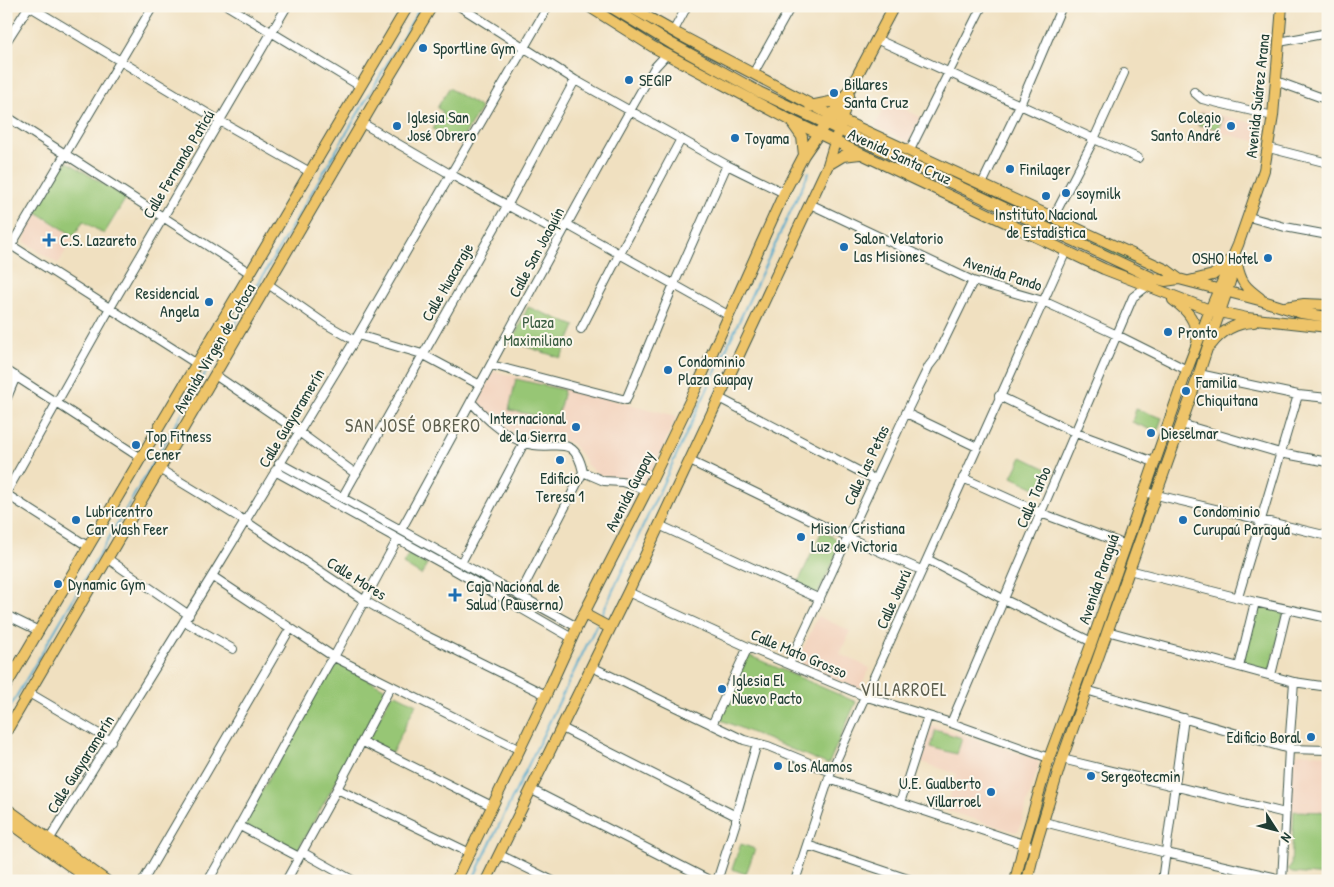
<svg xmlns="http://www.w3.org/2000/svg" width="1334" height="887" viewBox="0 0 1334 887" font-family="'Patrick Hand',sans-serif">
	<style>
		.built { fill: #f3d4bf }
		.green { fill: #97c675; stroke: #5b8254 }
		.lines { fill: none; stroke-linecap: round; stroke-linejoin: round }
		.stream { stroke: #4ea9cc; stroke-width: 2 }
		.minor-casing { stroke: #3e5549; stroke-width: 10 }
		.major-casing { stroke: #3e5549; stroke-width: 12 }
		.minor { stroke: #fff; stroke-width: 8 }
		.major { stroke: #eec469; stroke-width: 10 }
		.poi-dot { fill: #1f6fb2; stroke: #fbf7ec; stroke-width: 2 }
		.labels { text-anchor: middle; stroke-width: 4; stroke-linejoin: round; paint-order: stroke }
		.poi-label { font-size: 16px; fill: #1f3d34; stroke: #fbf7ec; text-anchor: start }
		.street-label { font-size: 16px; fill: #1f3d34; stroke: #fbf7ec }
		.park-label { font-size: 16px; fill: #3d5f44; stroke: #fbf7ec }
		.neighbourhood-label { font-size: 18px; letter-spacing: 1px; fill: #5d5f4e; stroke: #fbf7ec }
	</style>
	<rect width="100%" height="100%" fill="#fbf7ec"/>
	<filter id="ink" filterUnits="userSpaceOnUse"><feTurbulence type="fractalNoise" baseFrequency=".02" numOctaves="2"/><feDisplacementMap in="SourceGraphic" scale="10" xChannelSelector="R" yChannelSelector="G"/><feConvolveMatrix kernelMatrix="1 2 1 2 8 2 1 2 1" color-interpolation-filters="sRGB"/></filter>
	<filter id="wash" filterUnits="userSpaceOnUse"><feTurbulence type="fractalNoise" baseFrequency=".0096" numOctaves="4" result="noise"/><feDisplacementMap in="SourceGraphic" scale="20" xChannelSelector="R" yChannelSelector="G"/><feGaussianBlur stdDeviation="1.12" result="paint"/><feColorMatrix in="noise" values="0 0 0 0 0 0 0 0 0 0 0 0 0 0 0 0 0 1.4 0 .05"/><feComposite in="paint" operator="in"/></filter>
	<g filter="url(#wash)">
		<rect width="100%" height="100%" fill="#f0e0c0"/>
		<path class="built" d="M888 101 922 118 909 142 875 126Z
			M1200 110 1265 126 1263 143 1196 127Z
			M36 214 74 236 58 264 25 242 26 232Z
			M493 371 677 416 646 484 622 477 599 475 586 464 583 457 572 444 560 440 548 442 531 440 520 436 502 425 477 405Z
			M818 616 850 631 840 654 870 668 861 687 857 689 797 662Z
			M932 725 1037 759 1039 764 1019 830 1015 832 945 810 957 774 916 760 927 728Z
			M1299 753 1328 755V812L1294 811 1290 809 1291 758Z"/>
		<path class="green" d="M449 88 481 108 459 144 433 129 443 112 437 108Z
			M1201 113 1222 118 1219 129 1198 125Z
			M68 162 126 198 104 234 83 221 74 236 35 211 61 166Z
			M1049 220 1155 270 1156 272 1154 273 1063 232Z
			M528 307 575 326 561 358 512 342Z
			M516 379 564 390 557 420 509 410Z
			M1136 409 1162 418 1157 432 1132 422Z
			M1022 457 1053 472 1044 492 1012 477Z
			M822 531 840 541 841 546 818 593H815L797 585Z
			M409 554 427 565 421 575 403 564Z
			M1257 605 1284 612 1270 672 1242 665Z
			M748 655 856 702 829 763 827 764 721 720 720 717Z
			M337 663 384 688 385 693 299 848 296 851 243 825 331 666Z
			M396 694 416 704 392 753 370 742 369 737 391 695Z
			M935 730 962 738 957 754 930 747Z
			M1294 811 1328 812V876L1292 873 1288 869 1291 865Z
			M741 844 755 849 746 874 732 869Z"/>
		<g class="lines">
			<path class="stream" d="M230 332 421 6
				M600 618 809 172
				M6 714 226 338
				M472 881 597 624"/>
		</g>
	</g>
	<g filter="url(#ink)">
		<g class="lines">
			<defs>
				<path id="minor" d="M29 6 220 121 310 172
					M228 6 360 86
					M459 6 575 80 727 165 784 193
					M673 32 687 6
					M876 39 1094 139 1138 158
					M6 42 29 6
					M1279 42 1328 33
					M753 74 791 6
					M1276 81 1328 100
					M1194 92 1202 99 1273 116
					M6 116 250 273
					M362 123 450 174 560 234
					M1269 148 1328 163
					M910 150 982 6
					M982 184 1020 105 1062 6
					M810 204 973 281 1043 301 1117 335 1187 370
					M1249 217 1285 227 1328 235
					M1053 218 1094 139 1124 73
					M566 224 728 315
					M6 242 197 364
					M6 254 153 6
					M268 284 324 323 354 340
					M581 329 620 253 681 139
					M358 335 422 354 480 385
					M491 365 626 400 674 284 727 165
					M6 370 141 458
					M1199 374 1298 395 1328 398
					M215 375 299 432 356 474
					M999 396 1076 433 1154 462
					M719 398 874 479
					M6 400 16 376
					M472 403C486 418 504 436 525 443 553 453 574 430 583 472L604 481 622 482 647 490
					M906 413 977 447
					M1181 424 1280 453 1328 462
					M690 461 836 532 921 570
					M279 463 577 627
					M161 470 245 521 365 601 423 634 546 695
					M275 471 456 571 572 638
					M963 478 1041 513 1126 545
					M1144 492 1328 536
					M6 493 110 308 287 6
					M6 494 89 547
					M342 498 507 206 575 80
					M659 525 820 599
					M401 530C486 376 567 219 655 67L667 54
					M108 559 189 615
					M927 559 999 597 1092 642
					M461 563 524 443
					M1129 570 1255 602 1328 618
					M212 576 334 657 520 750
					M628 592 748 647 864 696 951 723 1049 758
					M519 596 583 472
					M1238 597 1298 395
					M6 615 39 631
					M184 621 233 649
					M1107 631 1294 682 1328 687
					M789 664 906 413 929 366 936 357 973 281
					M592 667 744 740 768 746 831 772
					M1239 667 1255 602
					M1271 675 1287 609
					M1086 690 1289 749 1328 750
					M29 693 111 741
					M951 723 1133 297 1146 287
					M712 725 748 647
					M562 728 736 816
					M363 742 492 806
					M1062 759 1285 813
					M829 779 1029 846
					M337 789 470 853
					M532 790 711 881
					M900 803 928 716
					M1044 822 1166 853 1273 877 1281 881
					M240 826 299 857
					M49 840 212 576 358 335 548 6
					M807 845 914 881
					M302 852 354 881
					M500 855 553 881
					M75 881 80 873
					M143 881 290 629
					M208 881C250 809 288 735 329 663L334 657 397 540
					M286 881 337 789 391 686
					M717 881 736 822V816L757 743
					M795 881 831 772 1066 251
					M1162 881 1184 718
					M1282 881 1289 749 1294 682"/>
				<path id="major" d="M588 6 653 47 790 120 1104 269 1210 310 1247 318 1328 327
					M609 6 672 44 759 92 1153 278 1165 281 1179 279 1263 301 1301 313 1328 317
					M628 6 678 34 831 115 1167 270 1179 279
					M810 106 830 102 844 96
					M792 123 802 137 804 155
					M828 165 843 156 860 154
					M1237 264C1241 283 1245 287 1260 298
					M1189 281 1213 275 1229 261
					M1173 300C1188 311 1196 320 1197 339
					M1285 307 1304 304 1328 305
					M220 323 221 330 232 336 238 334
					M1211 345C1222 330 1236 323 1254 322
					M584 614 610 628
					M6 686 408 6
					M6 732 380 92 432 6
					M6 808 107 881
					M6 820 91 881
					M456 881 546 695 577 627 647 490 699 382 784 193 804 155 851 87 894 6
					M486 881 628 592 828 165 849 95
					M1015 881 1024 844 1049 758 1092 642 1187 370 1210 310 1238 245 1264 170 1273 116 1282 6
					M1027 881 1035 848 1062 759 1199 374C1210 336 1226 300 1236 261"/>
			</defs>
			<use href="#minor" class="minor-casing"/>
			<use href="#major" class="major-casing"/>
			<use href="#minor" class="minor"/>
			<use href="#major" class="major"/>
		</g>
	</g>
	<g class="poi-dot">
		<circle cx="423" cy="48" r="5"/>
		<circle cx="629" cy="80" r="5"/>
		<circle cx="834" cy="93" r="5"/>
		<circle cx="397" cy="126" r="5"/>
		<circle cx="1231" cy="126" r="5"/>
		<circle cx="735" cy="138" r="5"/>
		<circle cx="1010" cy="169" r="5"/>
		<circle cx="1066" cy="193" r="5"/>
		<circle cx="1046" cy="196" r="5"/>
		<path d="M46.5 232.5h5v5h5v5h-5v5h-5v-5h-5v-5h5z"/>
		<circle cx="844" cy="247" r="5"/>
		<circle cx="1268" cy="258" r="5"/>
		<circle cx="209" cy="302" r="5"/>
		<circle cx="1168" cy="332" r="5"/>
		<circle cx="668" cy="370" r="5"/>
		<circle cx="1186" cy="391" r="5"/>
		<circle cx="576" cy="427" r="5"/>
		<circle cx="1151" cy="433" r="5"/>
		<circle cx="136" cy="445" r="5"/>
		<circle cx="560" cy="460" r="5"/>
		<circle cx="76" cy="520" r="5"/>
		<circle cx="1183" cy="520" r="5"/>
		<circle cx="801" cy="537" r="5"/>
		<circle cx="58" cy="584" r="5"/>
		<path d="M452.5 587.5h5v5h5v5h-5v5h-5v-5h-5v-5h5z"/>
		<circle cx="722" cy="689" r="5"/>
		<circle cx="1311" cy="737" r="5"/>
		<circle cx="778" cy="766" r="5"/>
		<circle cx="1091" cy="776" r="5"/>
		<circle cx="991" cy="792" r="5"/>
	</g>
	<g class="labels">
		<g class="poi-label">
			<text x="433" y="54">Sportline Gym</text>
			<text x="639" y="86">SEGIP</text>
			<text x="844" y="90">Billares<tspan x="844" dy="18">Santa Cruz</tspan></text>
			<text x="407" y="123">Iglesia San<tspan x="407" dy="18">José Obrero</tspan></text>
			<text x="1221" y="123" text-anchor="end">Colegio<tspan x="1221" dy="18">Santo André</tspan></text>
			<text x="745" y="144">Toyama</text>
			<text x="1020" y="175">Finilager</text>
			<text x="1076" y="199">soymilk</text>
			<text x="1046" y="220" text-anchor="middle">Instituto Nacional<tspan x="1046" dy="18">de Estadística</tspan></text>
			<text x="854" y="244">Salon Velatorio<tspan x="854" dy="18">Las Misiones</tspan></text>
			<text x="60" y="246">C.S. Lazareto</text>
			<text x="1258" y="264" text-anchor="end">OSHO Hotel</text>
			<text x="199" y="299" text-anchor="end">Residencial<tspan x="199" dy="18">Angela</tspan></text>
			<text x="1178" y="338">Pronto</text>
			<text x="678" y="367">Condominio<tspan x="678" dy="18">Plaza Guapay</tspan></text>
			<text x="1196" y="388">Familia<tspan x="1196" dy="18">Chiquitana</tspan></text>
			<text x="566" y="424" text-anchor="end">Internacional<tspan x="566" dy="18">de la Sierra</tspan></text>
			<text x="1161" y="439">Dieselmar</text>
			<text x="146" y="442">Top Fitness<tspan x="146" dy="18">Cener</tspan></text>
			<text x="560" y="484" text-anchor="middle">Edificio<tspan x="560" dy="18">Teresa 1</tspan></text>
			<text x="86" y="517">Lubricentro<tspan x="86" dy="18">Car Wash Feer</tspan></text>
			<text x="1193" y="517">Condominio<tspan x="1193" dy="18">Curupaú Paraguá</tspan></text>
			<text x="811" y="534">Mision Cristiana<tspan x="811" dy="18">Luz de Victoria</tspan></text>
			<text x="68" y="590">Dynamic Gym</text>
			<text x="466" y="592">Caja Nacional de<tspan x="466" dy="18">Salud (Pauserna)</tspan></text>
			<text x="732" y="686">Iglesia El<tspan x="732" dy="18">Nuevo Pacto</tspan></text>
			<text x="1301" y="743" text-anchor="end">Edificio Boral</text>
			<text x="788" y="772">Los Alamos</text>
			<text x="1101" y="782">Sergeotecmin</text>
			<text x="981" y="789" text-anchor="end">U.E. Gualberto<tspan x="981" dy="18">Villarroel</tspan></text>
		</g>
		<g class="street-label">
			<text transform="translate(1257 96) rotate(-84)" y="6">Avenida Suárez Arana</text>
			<text transform="translate(900 156) rotate(25)" y="6">Avenida Santa Cruz</text>
			<text transform="translate(178 164) rotate(-59)" y="6">Calle Fernando Paticú</text>
			<text transform="translate(536 252) rotate(-62)" y="6">Calle San Joaquín</text>
			<text transform="translate(1003 273) rotate(18)" y="6">Avenida Pando</text>
			<text transform="translate(447 282) rotate(-60)" y="6">Calle Huacaraje</text>
			<text transform="translate(214 348) rotate(-60)" y="6">Avenida Virgen de Cotoca</text>
			<text transform="translate(291 418) rotate(-59)" y="6">Calle Guayaramerín</text>
			<text transform="translate(866 465) rotate(-65)" y="6">Calle Las Petas</text>
			<text transform="translate(629 491) rotate(-63)" y="6">Avenida Guapay</text>
			<text transform="translate(1033 497) rotate(-67)" y="6">Calle Tarbo</text>
			<text transform="translate(357 578) rotate(32)" y="6">Calle Mores</text>
			<text transform="translate(1098 579) rotate(-71)" y="6">Avenida Paraguá</text>
			<text transform="translate(893 599) rotate(-66)" y="6">Calle Jaurú</text>
			<text transform="translate(799 653) rotate(23)" y="6">Calle Mato Grosso</text>
			<text transform="translate(80 764) rotate(-58)" y="6">Calle Guayaramerín</text>
		</g>
		<g class="park-label">
			<text x="538" y="328">Plaza<tspan x="538" dy="18">Maximiliano</tspan></text>
		</g>
		<g class="neighbourhood-label">
			<text x="413" y="432">SAN JOSÉ OBRERO</text>
			<text x="904" y="696">VILLARROEL</text>
		</g>
	</g>
	<rect width="1334" height="887" fill="none" stroke="#fbf7ec" stroke-width="25"/>
	<g transform="translate(1276 830) rotate(126)" stroke="#fbf7ec" stroke-width="4" paint-order="stroke">
	<path d="M0-4L9 19L0 12L-9 19Z" fill="#1f3d34"/>
	<text y="-8" font-size="14" font-weight="bold" text-anchor="middle" fill="#1f3d34">N</text>
	</g>
</svg>
